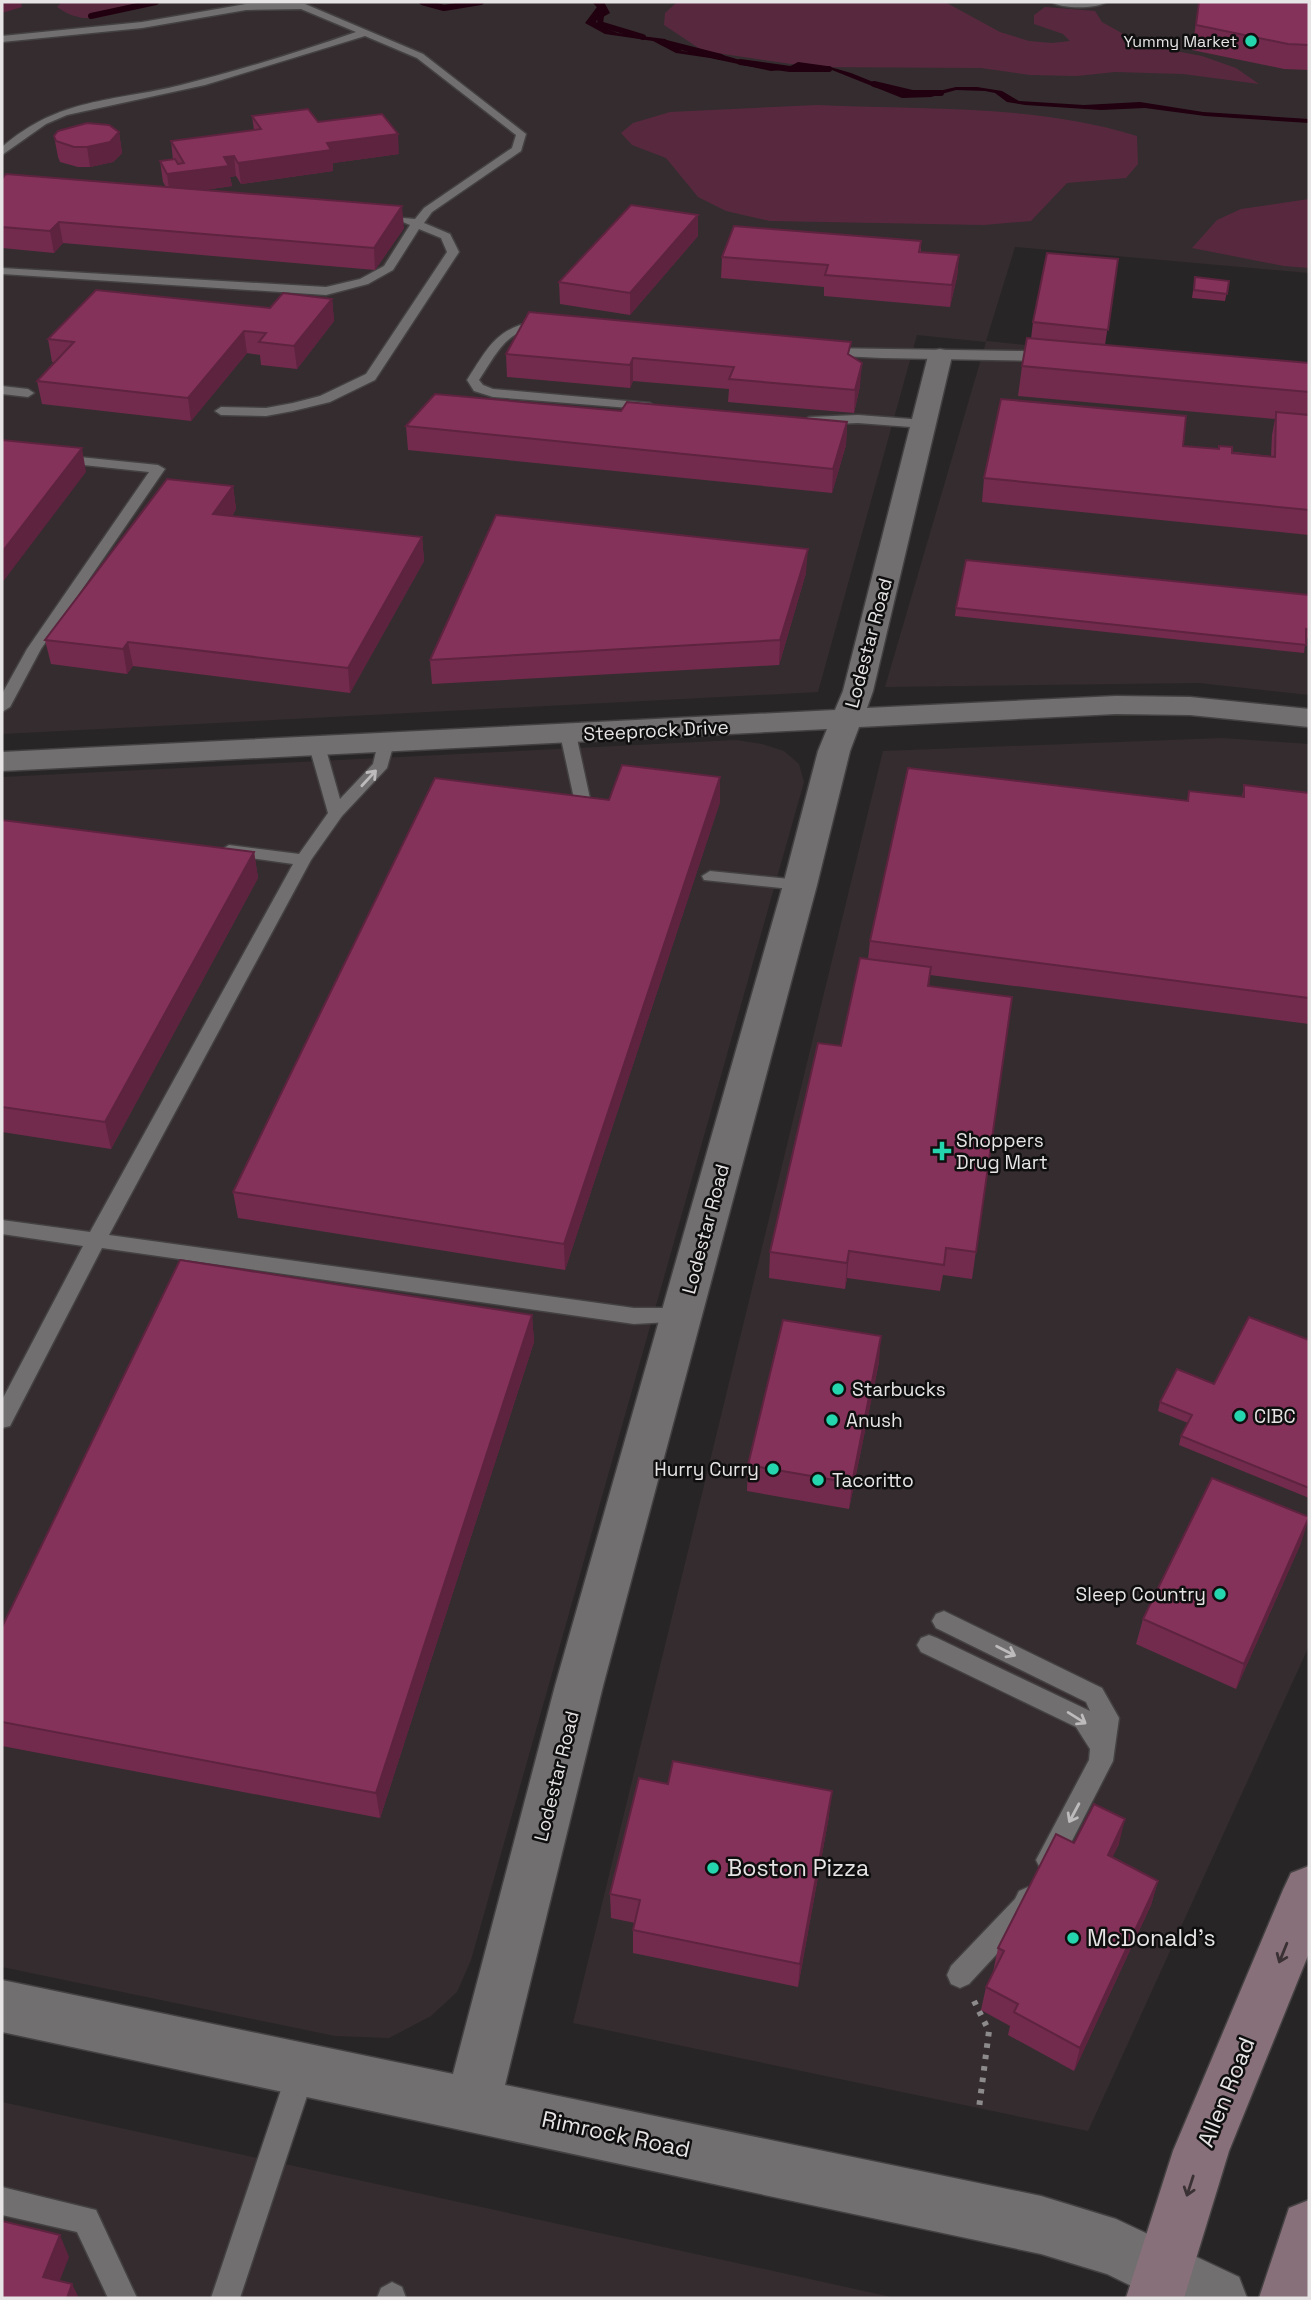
<svg xmlns="http://www.w3.org/2000/svg" width="1311" height="2300" viewBox="0 0 1311 2300" font-family="'Space Grotesk',sans-serif">
	<style>
		.built { fill: #352c2f }
		.green { fill: #58293e }
		.water { fill: #21000f }
		.lines { fill: none; stroke-linecap: round; stroke-linejoin: round }
		.stream { stroke: #21000f; stroke-width: 6 }
		.service-casing { stroke: #444142; stroke-width: 3 }
		.minor-casing { stroke: #444142; stroke-width: 3 }
		.secondary-casing { stroke: #444142; stroke-width: 3 }
		.path { stroke: #8d8a8b; stroke-width: 6; stroke-dasharray: 4.5 7; stroke-linecap: butt }
		.service { fill: #726f70; fill-rule: evenodd }
		.minor { fill: #726f70; fill-rule: evenodd }
		.secondary { fill: #88707a; fill-rule: evenodd }
		.wall { fill: #722b4d }
		.shaded-wall { fill: #5d233f }
		.building { fill: #85325a; stroke: #5d233f; stroke-width: 2 }
		.oneway { stroke: #bdbbbc }
		.oneway2 { stroke: #3a3134 }
		.poi-dot { fill: #24d5ae; stroke: #100f0f; stroke-width: 2.5 }
		.labels { text-anchor: middle; stroke-width: 5; stroke-linejoin: round; paint-order: stroke }
		.far-poi-label { font-size: 16px; fill: #e6e4e5; stroke: #100f0f; text-anchor: end }
		.street-label { font-size: 19px; fill: #e6e4e5; stroke: #100f0f }
		.poi-label { font-size: 19px; fill: #e6e4e5; stroke: #100f0f; text-anchor: start }
		.near-poi-label { font-size: 23px; fill: #e6e4e5; stroke: #100f0f; text-anchor: start }
		.near-street-label { font-size: 23px; fill: #e6e4e5; stroke: #100f0f }
	</style>
	<rect width="100%" height="100%" fill="#282526"/>
	<path class="built" d="M2 2H1309V273L1015 247 986 341 1309 374V695L1199 683 885 687 986 342 917 335 818 692 2 734Z
		M1222 738 1309 744V1646L1088 2131 573 2023 883 751Z
		M736 740 762 744 784 751 799 764 804 782 471 1960 457 1992 431 2016 389 2038 335 2036 2 1967V777Z
		M2 2102 896 2298H2Z"/>
	<path class="green" d="M62 2H143C112 14 88 29 57 7Z
		M685 2H945L1000 32 1029 41 1052 43 1070 41 1063 34 1034 24V15L1045 7 1095 11 1102 22 1143 45 1202 56 1236 68 1259 84 1183 74 1115 72 1077 76 1030 75 981 68 812 67 703 51 664 25 665 13 676 3Z
		M817 105C923 110 1035 104 1137 136L1138 164 1126 178 1067 183 1031 221 984 225 770 221 726 211 698 197 666 158 632 145 621 133 633 123 670 112Z
		M1309 199V268L1284 266 1192 248 1217 220 1241 209Z"/>
	<path class="water" d="M594 2H604L610 13 596 21 598 25 618 33 665 39 682 51 723 55 760 66 785 69 798 62 827 66 851 73 903 94H926L956 87H977L1002 91 1019 101 1084 105 1140 102 1203 112 1309 119V123L1205 116 1145 108 1101 110 1025 105 1007 102 995 93 985 91 956 90 931 97 902 98 832 70 804 68 771 71 710 58 676 53 653 41 605 34 585 23 597 7Z"/>
	<g class="lines">
		<path class="stream" d="M422 2 444 8 481 2
			M596 2 602 8 600 24 643 37
			M91 16 156 2
			M662 42 721 57
			M740 62 790 69H829
			M874 84 912 93H941"/>
		<defs>
			<path id="service" d="M1051 2H1107C1095 9 1063 9 1051 2Z
				M246 4H305L423 54 526 134 521 151 432 212 424 223 450 234 459 252 375 380 330 402 293 411 266 416 221 415 215 411 221 407 266 408 293 403 320 396 366 374 447 252 441 238 419 229 393 270 368 284 326 295 2 274V268L326 287 360 279 384 266 410 225 403 222V218L415 219 424 208 512 148 516 135 417 58 365 36 205 85 67 115 46 124 2 155V147C60 97 112 102 181 85 240 70 299 52 356 32L301 9 246 10 142 28 2 42V36L142 22Z
				M532 322H548L554 326C546 332 536 328 526 330 503 336 492 361 479 380L483 385 493 389 650 403 656 407 655 410 493 397 474 391 467 380C486 351 495 329 532 322Z
				M825 348 1022 351 1050 353 1056 357 1050 361 882 358 821 355V349Z
				M2 386 28 389 34 393 28 397 2 394Z
				M858 415 924 420 930 424 924 428 858 423 809 425 803 421 809 417Z
				M60 455 158 465 165 469 41 649 10 707 2 712V694L27 649 149 472 55 462 53 459Z
				M568 729 576 734 591 803 583 808 575 803 560 734Z
				M386 738 394 743 387 768 342 816 311 860 109 1235 634 1308H681L688 1311 691 1316 688 1321 634 1324 102 1248 10 1426 2 1428V1400L83 1246 2 1234V1220L90 1232 293 864 229 855 221 850 229 845 299 854 328 813 309 746 311 743 317 741 325 746 340 799 373 764 378 743Z
				M710 871 800 880 808 885 800 890 704 880 702 876Z
				M944 1611 1102 1688 1119 1718 1113 1761 1058 1868 1049 1872 1040 1868 1036 1860 1089 1760 1090 1749 1076 1727 921 1652 917 1645 921 1638 929 1635 937 1638 1090 1711 1086 1702 936 1628 932 1621 936 1614Z
				M1028 1887 1037 1891 1041 1899 1033 1915 969 1984 960 1988 951 1984 947 1975 951 1966 1015 1899 1019 1891Z
				M302 2056 312 2060 316 2069 240 2298H211L288 2069 292 2060Z
				M2 2187 96 2210 137 2298H108L77 2232 2 2215Z
				M392 2282 402 2287 406 2298H377L381 2288Z"/>
			<path id="minor" d="M940 349 949 351 952 356 873 691 867 708 1116 696 1190 697 1309 709V727L1190 715 1116 714 859 727 850 751 817 885 603 1686 505 2085 1041 2196 1116 2219 1239 2277 1247 2298H1156L1107 2274 1041 2254 2 2032V1980L453 2074 555 1686 783 885 818 751 827 729 2 771V752L835 710 843 691 928 356 931 351Z"/>
			<path id="secondary" d="M1309 1866V1953L1229 2151 1184 2298H1126L1173 2151 1283 1890 1291 1873Z
				M1309 2200V2298H1259L1289 2208Z"/>
		</defs>
		<use href="#service" class="service-casing"/>
		<use href="#minor" class="minor-casing"/>
		<use href="#secondary" class="secondary-casing"/>
		<path class="path" d="M974 2001 989 2031 979 2108"/>
		<use href="#service" class="service"/>
		<use href="#minor" class="minor"/>
		<use href="#secondary" class="secondary"/>
	</g>
	<path class="wall" d="M1199 2H1309V70L1284 69 1192 50Z
		M252 116 318 122 399 154 333 163V171L241 184 236 176 230 177 232 186 204 190 404 228 375 270 63 243 54 253 2 248V179L166 187 163 182 160 161 173 160 171 141 254 130Z
		M119 132 122 153 113 162 90 167H78L60 162 58 157 54 136Z
		M698 236 630 315 560 304 559 282Z
		M921 241V252L959 255 957 277 950 307 824 296V287L721 278 722 257Z
		M1118 259 1105 345 1309 363V535L982 502 984 478 1183 446 1271 456 1272 435 1275 419 1018 396 1022 366 1031 339 1033 322Z
		M1195 277 1229 281 1225 301 1192 298Z
		M332 299 334 321 297 369 261 365 260 355 247 353 191 421 42 404 37 381 55 362H52L48 339 270 308Z
		M506 354 850 356 860 386 854 413 728 402 729 389 633 381 630 388 507 377Z
		M621 411 847 422 846 445 832 493 408 450 406 426Z
		M233 486 236 509 232 516 422 537 424 561 350 693 133 666 127 674 51 664 45 640Z
		M806 573 779 665 432 684 430 660Z
		M1309 595V638H1306L1304 653 955 616 956 608Z
		M720 777V802L565 1270 238 1218 233 1192 609 800Z
		M1244 785 1309 793V1024L930 975 929 986 1012 997 972 1279 943 1275 940 1291 847 1278 845 1289 769 1278 770 1252 841 1046 868 959 870 941 1187 801 1189 791 1242 797Z
		M2 820 254 852 258 878 111 1149 2 1132Z
		M532 1315 534 1342 380 1818 2 1746V1627Z
		M1309 1340V1498L1179 1445 1181 1436 1188 1423 1158 1411 1160 1402 1214 1384Z
		M879 1362 849 1509 747 1491 748 1465Z
		M1301 1543 1236 1689 1136 1644 1143 1619Z
		M829 1816 798 1987 633 1953V1930L635 1923 611 1918 610 1894Z
		M1074 1843 1119 1844 1112 1857 1158 1881 1151 1905 1074 2071 1008 2035 1010 2026 981 2010 986 1987 993 1972 998 1948Z"/>
	<path class="shaded-wall" d="M2 2H21L22 7 2 13Z
		M119 132 122 153 113 162 90 167 87 147Z
		M398 134 399 154 333 163V171L241 184 238 163 327 143Z
		M234 156 236 176 230 177 232 186 170 195 167 174 224 157Z
		M402 206 404 228 375 270 374 248Z
		M698 215V236L630 315V293Z
		M59 222 63 243 54 253 50 231Z
		M959 255 957 277 950 307 952 285Z
		M332 299 334 321 297 369 294 346Z
		M244 331 247 353 191 421 188 398Z
		M633 358V381L630 388V365Z
		M862 363 860 386 854 413 855 390Z
		M847 422 846 445 832 493 833 469Z
		M82 448 86 472 2 583V552Z
		M233 486 236 509 217 538 213 514Z
		M422 537 424 561 350 693 348 668Z
		M808 549 806 573 779 665 780 640Z
		M128 642 133 666 127 674 123 649Z
		M720 777V802L565 1270 564 1244Z
		M254 852 258 878 111 1149 105 1122Z
		M849 1251 847 1278 845 1289 847 1263Z
		M532 1315 534 1342 380 1818 376 1793Z
		M881 1336 879 1362 849 1509 852 1483Z
		M1309 1518 1301 1543 1236 1689 1244 1664Z
		M832 1791 829 1816 798 1987 800 1964Z
		M1125 1819 1119 1844 1101 1880 1108 1855Z
		M1158 1881 1151 1905 1074 2071 1080 2048Z
		M60 2235 69 2257 53 2298 43 2277Z
		M72 2284 79 2298H67Z"/>
	<path class="building" d="M1199 2H1309V45L1288 44 1196 25Z
		M308 109 318 122 382 114 398 134 327 143 331 150 238 163 234 156 224 157 229 166 167 174 160 161 175 159 178 164 184 163 171 141 261 129 252 116Z
		M87 123 109 125 119 132 110 142 87 147H74L56 141 54 136 58 131Z
		M6 174 402 206 374 248 59 222 50 231 2 227V179Z
		M631 205 698 215 630 293 559 282Z
		M734 226 921 241 919 252 959 255 952 285 825 275 828 265 722 257Z
		M1047 253 1118 259 1108 330 1033 322Z
		M1195 277 1229 281 1227 294 1194 290Z
		M96 290 270 308 283 293 332 299 294 346 259 342 266 333 244 331 188 398 37 381 74 342 48 339Z
		M529 312 851 342 848 354 862 363 855 390 729 379 734 367 633 358 630 365 506 354Z
		M1027 338 1309 363V392L1022 366Z
		M435 394 621 411 627 402 847 422 833 469 406 426Z
		M1001 399 1186 416 1183 446 1219 449V446L1232 447V453L1275 457 1276 412 1309 415V510L984 478Z
		M2 440 82 448 2 552Z
		M167 479 233 486 213 514 422 537 348 668 128 642 123 649 45 640Z
		M496 515 808 549 780 640 430 660Z
		M966 560 1309 595V630L1306 629V645L956 608Z
		M622 765 720 777 564 1244 233 1192 435 778 609 800Z
		M908 768 1188 801 1189 791 1244 797V785L1309 793V998L870 941Z
		M2 820 254 852 105 1122 2 1107Z
		M860 958 931 967 928 986 1012 997 976 1252 946 1248 944 1265 849 1251 847 1263 770 1252 818 1043 841 1046Z
		M180 1260 532 1315 376 1793 2 1722V1627Z
		M1249 1317 1309 1340V1488L1181 1436 1192 1415 1160 1402 1177 1369 1214 1384Z
		M783 1320 881 1336 852 1483 748 1465Z
		M1212 1478 1309 1517 1244 1664 1143 1619Z
		M673 1761 832 1791 800 1964 633 1930 640 1900 610 1894 639 1778 668 1784Z
		M1094 1804 1125 1819 1108 1855 1158 1881 1080 2048 1014 2012 1018 2004 986 1987 1004 1951 998 1948 1056 1834 1074 1843Z
		M2 2221 60 2235 43 2277 72 2284 67 2298H2Z"/>
	<defs><path id="oneway-shaft" d="M-6 0H5M1.5-3L5.5 0L1.5 3" fill="none" stroke-width="1.6" stroke-linecap="round" stroke-linejoin="round" transform="scale(1.75)"/></defs>
	<g class="oneway">
		<use href="#oneway-shaft" transform="translate(369 778) rotate(-47)"/>
		<use href="#oneway-shaft" transform="translate(1006 1651) rotate(27)"/>
		<use href="#oneway-shaft" transform="translate(1077 1718) rotate(32)"/>
		<use href="#oneway-shaft" transform="translate(1074 1813) rotate(118)"/>
	</g>
	<g class="oneway2">
		<use href="#oneway-shaft" transform="translate(1283 1953) rotate(112)"/>
		<use href="#oneway-shaft" transform="translate(1190 2186) rotate(108)"/>
	</g>
	<g class="poi-dot">
		<circle cx="1251" cy="41" r="7"/>
		<path d="M938.5 1140.5h7v7h7v7h-7v7h-7v-7h-7v-7h7z"/>
		<circle cx="838" cy="1389" r="7"/>
		<circle cx="1240" cy="1416" r="7"/>
		<circle cx="832" cy="1420" r="7"/>
		<circle cx="773" cy="1469" r="7"/>
		<circle cx="818" cy="1480" r="7"/>
		<circle cx="1220" cy="1594" r="7"/>
		<circle cx="713" cy="1868" r="7"/>
		<circle cx="1073" cy="1938" r="7"/>
	</g>
	<g class="labels">
		<g class="far-poi-label">
			<text x="1237" y="47">Yummy Market</text>
		</g>
		<g class="street-label">
			<text transform="translate(868 643) rotate(-75)" y="7">Lodestar Road</text>
			<text transform="translate(656 730) rotate(-3)" y="7">Steeprock Drive</text>
			<text transform="translate(705 1229) rotate(-75)" y="7">Lodestar Road</text>
			<text transform="translate(556 1776) rotate(-76)" y="7">Lodestar Road</text>
		</g>
		<g class="poi-label">
			<text x="956" y="1147">Shoppers<tspan x="956" dy="22">Drug Mart</tspan></text>
			<text x="852" y="1396">Starbucks</text>
			<text x="1254" y="1423">CIBC</text>
			<text x="846" y="1427">Anush</text>
			<text x="759" y="1476" text-anchor="end">Hurry Curry</text>
			<text x="832" y="1487">Tacoritto</text>
			<text x="1206" y="1601" text-anchor="end">Sleep Country</text>
		</g>
		<g class="near-poi-label">
			<text x="727" y="1876">Boston Pizza</text>
			<text x="1087" y="1946">McDonald's</text>
		</g>
		<g class="near-street-label">
			<text transform="translate(1226 2092) rotate(-68)" y="8">Allen Road</text>
			<text transform="translate(616 2134) rotate(12)" y="8">Rimrock Road</text>
		</g>
	</g>
	<rect width="1311" height="2300" fill="none" stroke="#e6e4e5" stroke-width="7"/>
</svg>
